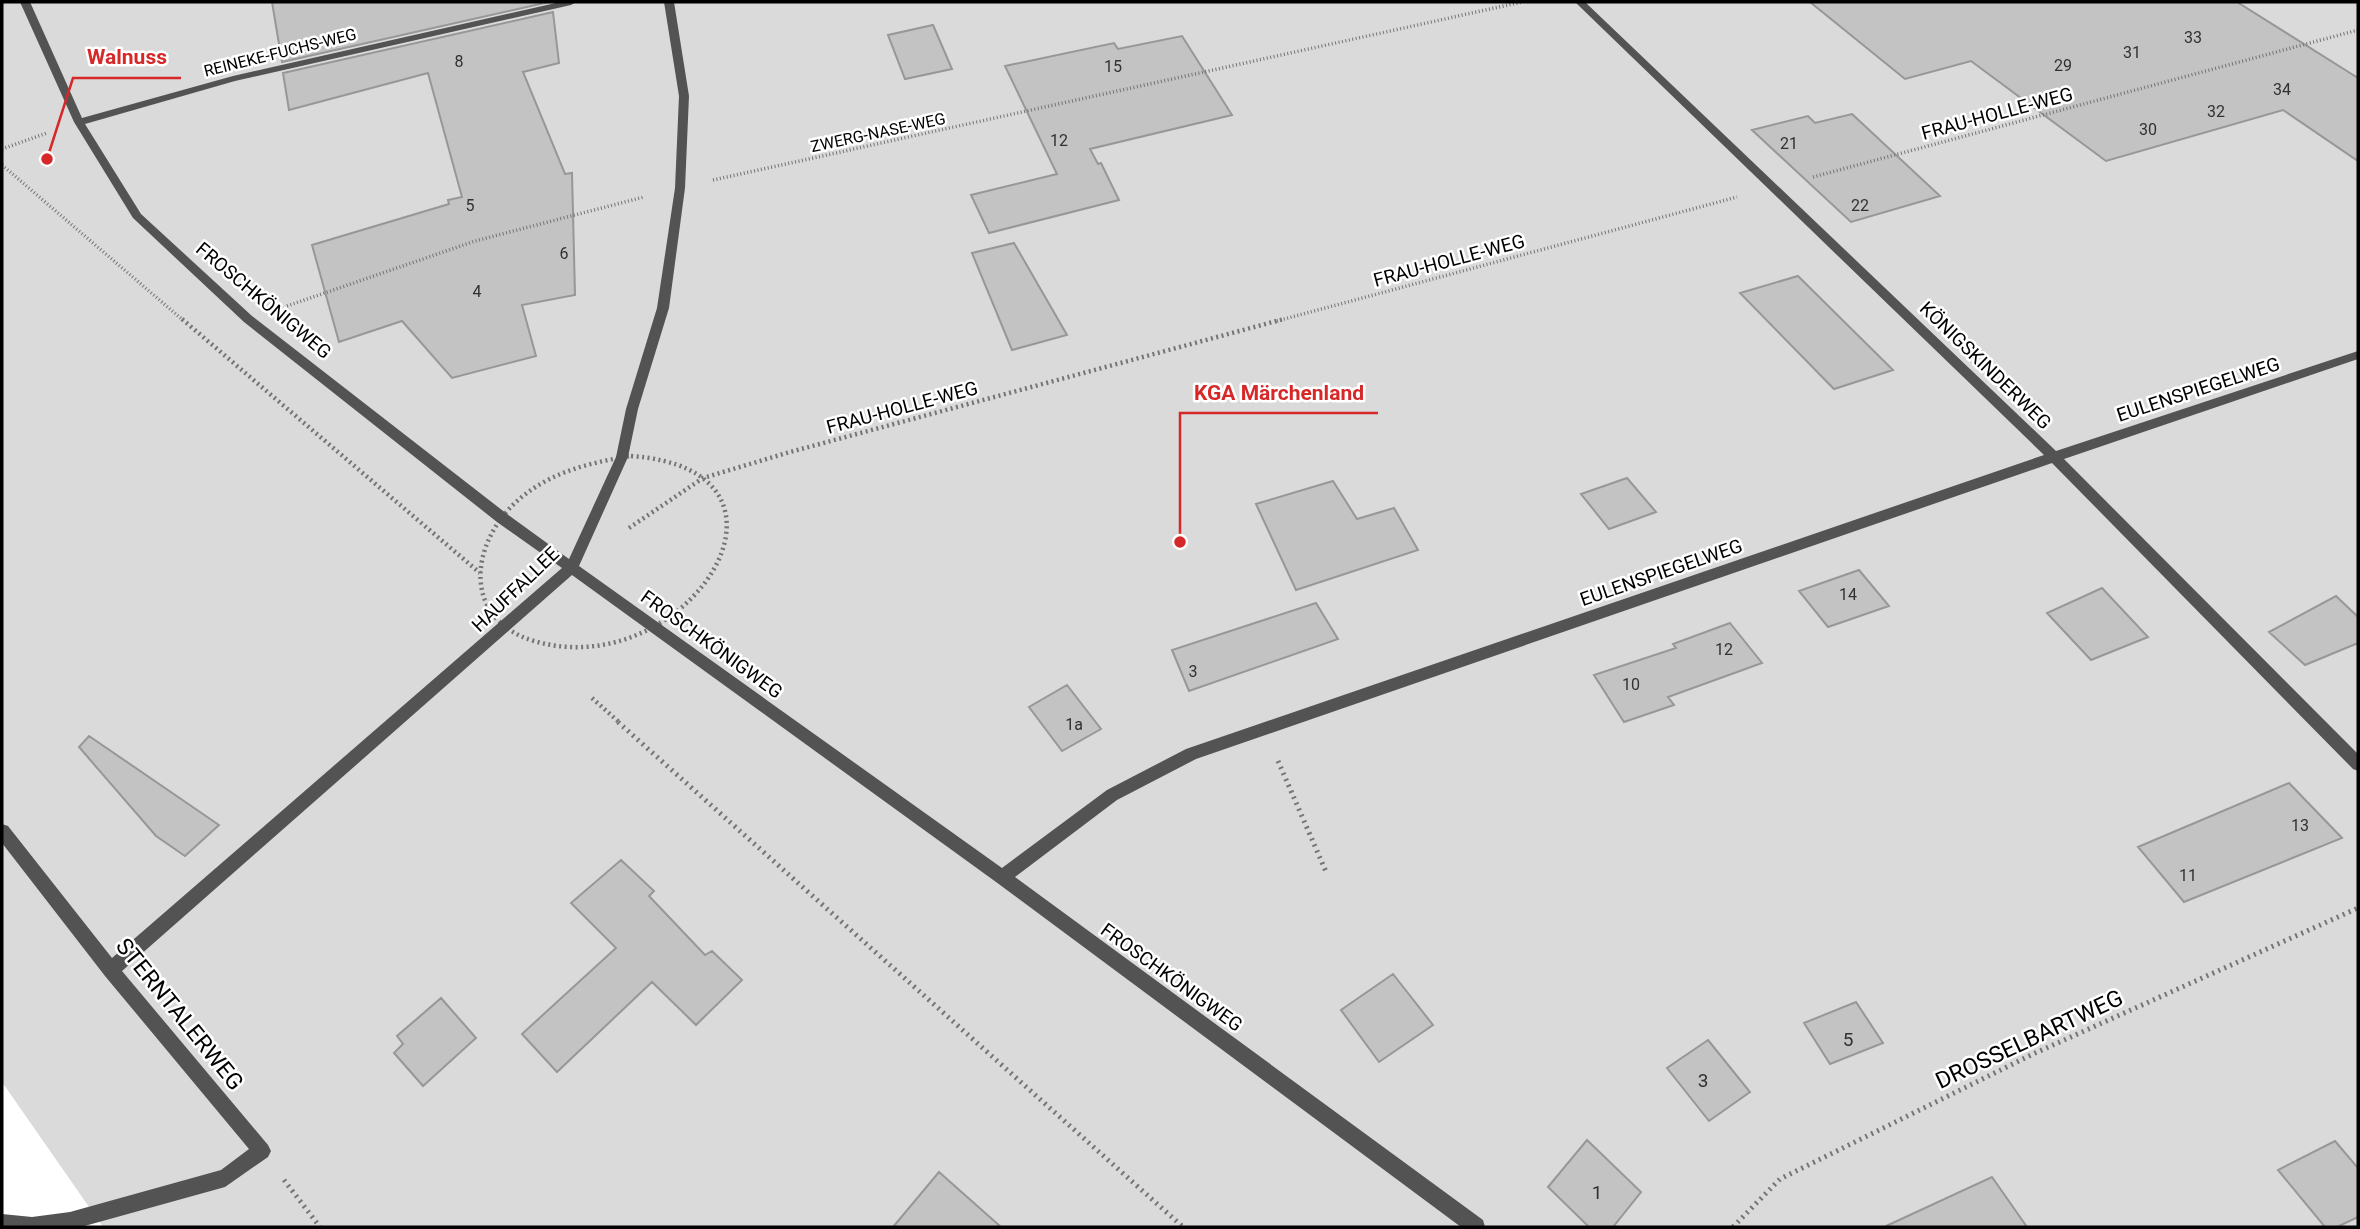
<svg xmlns="http://www.w3.org/2000/svg" width="2360" height="1229" viewBox="0 0 2360 1229" font-family="Roboto,sans-serif">
	<style>
		.green { fill: #dadada }
		.building { fill: #c3c3c3; stroke: #979797; stroke-width: 2 }
		.lines { fill: none; stroke-linecap: round; stroke-linejoin: round }
		.path-far2 { stroke: #757575; stroke-width: 3.5; stroke-dasharray: 1 2.5; stroke-linecap: butt }
		.path-far1 { stroke: #757575; stroke-width: 4.5; stroke-dasharray: 2 3.5; stroke-linecap: butt }
		.path { stroke: #757575; stroke-width: 5; stroke-dasharray: 2 4.5; stroke-linecap: butt }
		.service { fill: #535353; fill-rule: evenodd }
		.tree { fill: #8e8e8e }
		.labels { text-anchor: middle; stroke-width: 5; stroke-linejoin: round; paint-order: stroke }
		.number-label { font-size: 16px; fill: #313131 }
		.far-street-label { font-size: 16px; fill: #000; stroke: #fff }
		.street-label { font-size: 19px; fill: #000; stroke: #fff }
		.near-number-label { font-size: 19px; fill: #313131 }
		.near-street-label { font-size: 23px; fill: #000; stroke: #fff }
		.leader { fill: none; stroke: #d62828; stroke-width: 2.5 }
		.callout-dot { fill: #d62828; stroke: #fff; stroke-width: 2.5 }
		.callout-label { font-size: 21px; text-anchor: middle; font-weight: bold; fill: #d62828; stroke: #fff; stroke-width: 5; stroke-linejoin: round; paint-order: stroke }
	</style>
	<rect width="100%" height="100%" fill="#fff"/>
	<path class="green" d="M2 2H2358V1227H103L2 1082Z"/>
	<path class="building" d="M272 2H549L282 62Z
		M1810 2H2237L2358 78V161L2283 110 2106 161 1971 61 1905 79Z
		M553 12 559 63 523 72 565 174 572 173 575 295 522 305 536 356 452 378 402 321 339 342 312 245 449 204 448 200 462 197 428 73 289 110 283 73Z
		M933 25 952 69 905 79 888 35Z
		M1182 36 1232 115 1090 149 1098 164 1101 163 1119 200 989 233 971 195 1057 174 1005 66 1114 43 1118 49Z
		M1852 114 1940 196 1851 222 1752 130 1808 116 1815 123Z
		M1014 243 1067 335 1012 350 972 253Z
		M1798 276 1893 370 1834 389 1740 293Z
		M1627 478 1656 512 1609 529 1581 494Z
		M1333 481 1357 519 1394 508 1418 550 1296 590 1256 504Z
		M1859 570 1889 606 1828 627 1799 591Z
		M2102 588 2148 637 2091 660 2047 613Z
		M2336 596 2358 617V643L2305 665 2269 632Z
		M1316 603 1338 639 1189 691 1172 650Z
		M1730 623 1762 663 1668 697 1674 705 1624 722 1594 675 1676 648 1673 644Z
		M1067 685 1101 729 1062 751 1029 707Z
		M89 736 219 825 185 856 156 836 79 747Z
		M2289 783 2342 838 2184 902 2138 847Z
		M621 860 654 891 649 896 705 955 712 951 742 980 696 1025 652 982 557 1072 522 1034 616 948 571 903Z
		M1393 974 1433 1025 1379 1062 1341 1010Z
		M441 998 476 1038 423 1086 394 1053 403 1044 397 1036Z
		M1856 1002 1883 1043 1830 1064 1804 1023Z
		M1708 1040 1750 1092 1709 1121 1667 1068Z
		M1587 1140 1641 1192 1613 1227H1589L1548 1187Z
		M2335 1141 2358 1168V1217L2337 1227H2325L2278 1170Z
		M939 1172 1001 1227H893Z
		M1992 1177 2027 1227H1884Z"/>
	<g class="lines">
		<path class="path-far2" d="M2 149 47 133
			M2 165 184 321
			M1813 177 2358 30
			M713 180 1522 2
			M287 306 475 241 644 197
			M1277 321 1737 197"/>
		<path class="path-far1" d="M182 319 480 573
			M631 456C826 470 687 686 534 641 458 618 471 537 523 496 554 471 593 462 631 456Z
			M629 528 703 478 790 452 1284 319
			M592 698 620 723"/>
		<path class="path" d="M618 722 1183 1227
			M1278 761 1327 874
			M284 1180 320 1227
			M1733 1227 1780 1179 2033 1054 2358 908"/>
		<path class="service" d="M20 2H30L82 118 233 76 560 2H576L571 5 235 81 85 124 141 214 252 316 507 514 569 559 616 457 626 409 657 308 675 188 679 96 664 2H674L689 96 685 188 669 308 638 409 628 457 579 566 1002 868 1107 790 1186 749 2044 455 1575 2H1585L2056 451 2358 351V359L2064 459 2358 754V771L2353 769 2052 463 1196 759 1117 800 1015 877 1483 1220 1485 1227H1461L996 882 572 575 122 971 268 1145 271 1151 268 1157 225 1187 81 1227H2V1214L32 1217 70 1212 221 1170 249 1149 105 976 2 843V824L8 826 112 958 562 568 497 522 244 322 133 218 74 122Z"/>
	</g>
	<circle class="tree" cx="47" cy="159" r="8"/>
	<g class="labels">
		<g class="number-label">
			<text x="2193" y="43">33</text>
			<text x="2132" y="58">31</text>
			<text x="459" y="67">8</text>
			<text x="2063" y="71">29</text>
			<text x="1113" y="72">15</text>
			<text x="2282" y="95">34</text>
			<text x="2216" y="117">32</text>
			<text x="2148" y="135">30</text>
			<text x="1059" y="146">12</text>
			<text x="1789" y="149">21</text>
			<text x="470" y="211">5</text>
			<text x="1860" y="211">22</text>
			<text x="564" y="259">6</text>
			<text x="477" y="297">4</text>
			<text x="1848" y="600">14</text>
			<text x="1724" y="655">12</text>
			<text x="1193" y="677">3</text>
			<text x="1631" y="690">10</text>
			<text x="1074" y="730">1a</text>
			<text x="2300" y="831">13</text>
			<text x="2188" y="881">11</text>
		</g>
		<g class="far-street-label">
			<text transform="translate(280 52) rotate(-14)" y="6">REINEKE-FUCHS-WEG</text>
			<text transform="translate(878 132) rotate(-12)" y="6">ZWERG-NASE-WEG</text>
		</g>
		<g class="street-label">
			<text transform="translate(1997 113) rotate(-15)" y="7">FRAU-HOLLE-WEG</text>
			<text transform="translate(1449 260) rotate(-15)" y="7">FRAU-HOLLE-WEG</text>
			<text transform="translate(264 300) rotate(40)" y="7">FROSCHKÖNIGWEG</text>
			<text transform="translate(1986 365) rotate(44)" y="7">KÖNIGSKINDERWEG</text>
			<text transform="translate(2198 389) rotate(-18)" y="7">EULENSPIEGELWEG</text>
			<text transform="translate(902 407) rotate(-15)" y="7">FRAU-HOLLE-WEG</text>
			<text transform="translate(1661 572) rotate(-19)" y="7">EULENSPIEGELWEG</text>
			<text transform="translate(515 589) rotate(-44)" y="7">HAUFFALLEE</text>
			<text transform="translate(712 644) rotate(36)" y="7">FROSCHKÖNIGWEG</text>
			<text transform="translate(1172 977) rotate(36)" y="7">FROSCHKÖNIGWEG</text>
		</g>
		<g class="near-number-label">
			<text x="1848" y="1046">5</text>
			<text x="1703" y="1087">3</text>
			<text x="1597" y="1199">1</text>
		</g>
		<g class="near-street-label">
			<text transform="translate(180 1014) rotate(51)" y="8">STERNTALERWEG</text>
			<text transform="translate(2029 1039) rotate(-25)" y="8">DROSSELBARTWEG</text>
		</g>
	</g>
	<path class="leader" d="M47 159L73 78H181M1180 542L1180 413H1378"/>
	<g class="callout-dot">
		<circle cx="47" cy="159" r="7"/>
		<circle cx="1180" cy="542" r="7"/>
	</g>
	<g class="callout-label">
		<text x="127" y="64">Walnuss</text>
		<text x="1279" y="400">KGA Märchenland</text>
	</g>
	<rect width="2360" height="1229" fill="none" stroke="#000000" stroke-width="7"/>
</svg>
